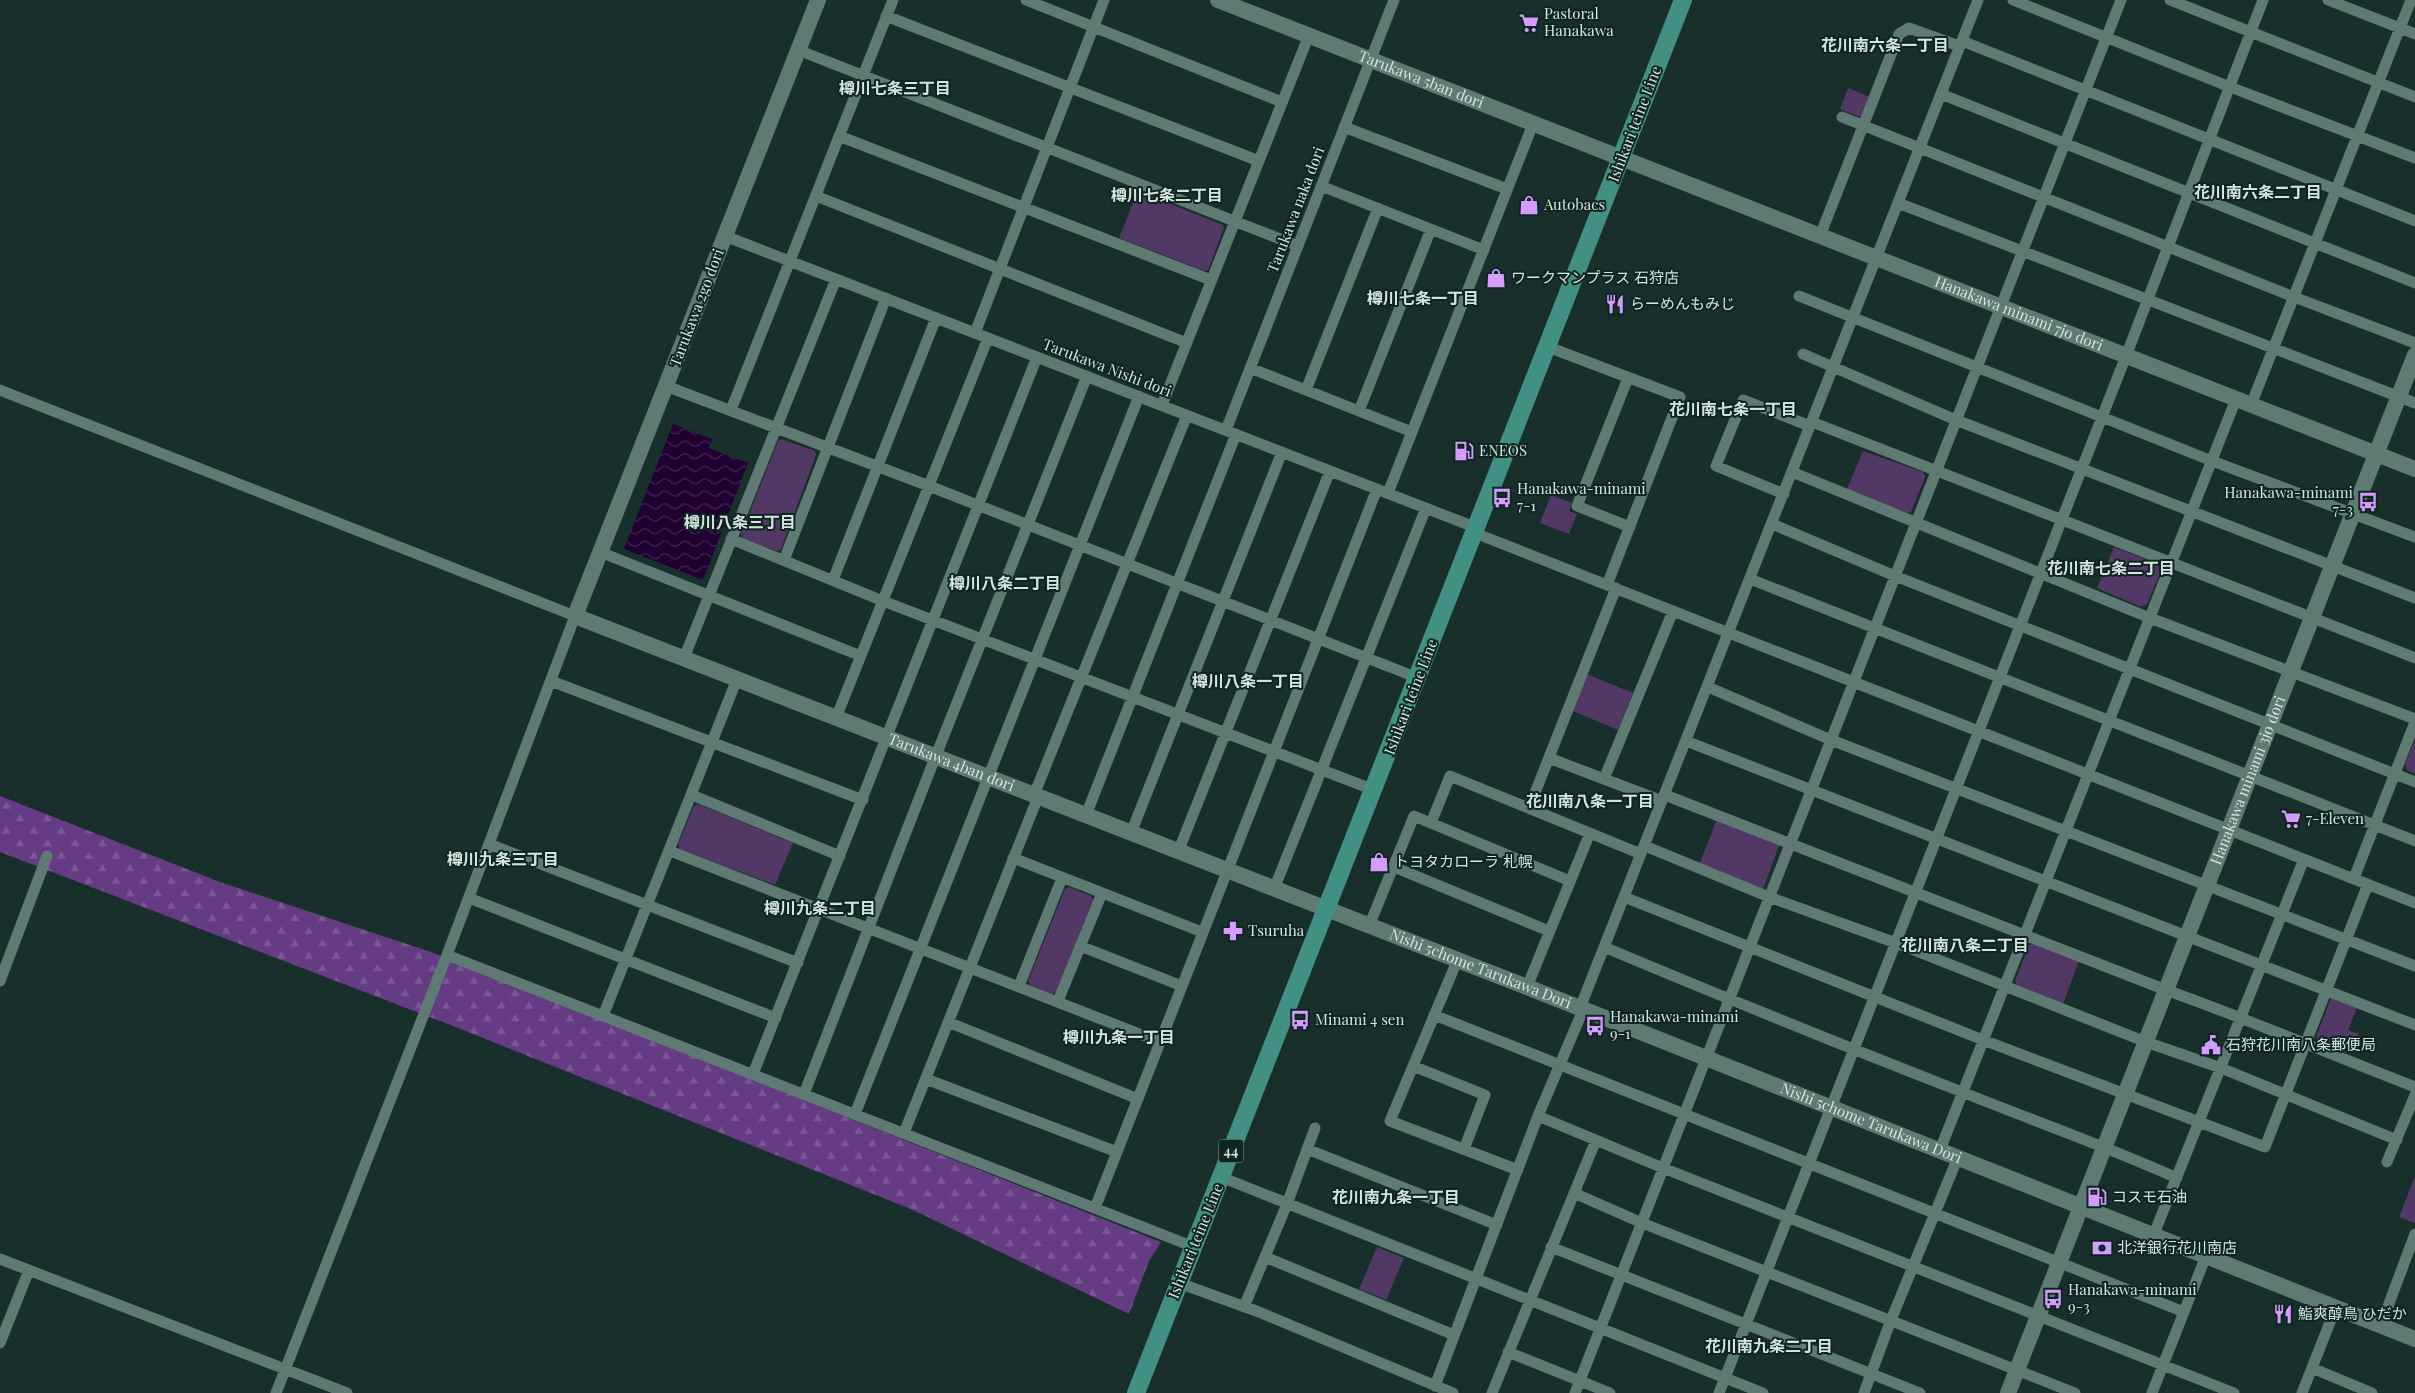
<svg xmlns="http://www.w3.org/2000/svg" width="2415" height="1393" viewBox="0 0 2415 1393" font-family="'Playfair Display','Noto Sans JP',serif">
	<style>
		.forest { fill: url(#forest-firs) }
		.park { fill: #513865 }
		.water { fill: url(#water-waves) }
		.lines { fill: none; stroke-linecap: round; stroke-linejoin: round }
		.street { stroke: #5f7973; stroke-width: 11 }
		.secondary { stroke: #5f7973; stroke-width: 16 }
		.primary { stroke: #428f83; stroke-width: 18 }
		.labels { text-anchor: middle; stroke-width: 4; stroke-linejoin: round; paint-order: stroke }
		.shield { fill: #0e2521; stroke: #9aaba7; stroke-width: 1 }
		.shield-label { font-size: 14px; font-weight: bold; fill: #d6e4e1 }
		.poi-label { font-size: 15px; fill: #d6e4e1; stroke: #0e2521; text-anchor: start }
		.street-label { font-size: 15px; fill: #d6e4e1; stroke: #0e2521 }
		.neighbourhood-label { font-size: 16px; font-weight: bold; fill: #d6e4e1; stroke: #0e2521 }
	</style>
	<defs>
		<pattern id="forest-firs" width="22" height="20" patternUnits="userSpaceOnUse" patternTransform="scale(1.25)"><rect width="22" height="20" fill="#653b83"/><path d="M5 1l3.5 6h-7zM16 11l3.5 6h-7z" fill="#7a5794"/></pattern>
		<pattern id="water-waves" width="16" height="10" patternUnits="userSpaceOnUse" patternTransform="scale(1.25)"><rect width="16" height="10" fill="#200033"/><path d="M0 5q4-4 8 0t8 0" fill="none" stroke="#402550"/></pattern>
	</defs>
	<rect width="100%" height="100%" fill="#182f2b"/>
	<path class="forest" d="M0 796 220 882 431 952 1161 1242 1149 1261 1129 1314 911 1209 448 1024 0 852Z"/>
	<path class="park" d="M1848 88 1870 97 1863 115 1859 117 1840 109Z
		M1138 191 1223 225 1224 228 1208 270 1205 271 1119 238Z
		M781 439 815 451 816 455 781 549 777 551 743 538 741 534 778 441Z
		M1863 451 1923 472 1925 477 1911 512 1907 513 1846 491Z
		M1551 495 1572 503 1569 511 1577 514 1569 534 1540 523Z
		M2114 547 2160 565 2162 569 2147 604 2141 607 2097 588Z
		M1587 674 1633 693 1618 730 1573 711Z
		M2415 740V774L2407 770 2405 764Z
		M698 804 793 843 775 885 680 849 678 844 694 806Z
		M1717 819 1780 843 1763 889 1699 865Z
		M1069 887 1091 896 1093 900 1056 992 1052 994 1030 985 1028 981 1065 889Z
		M2034 943 2079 961 2063 1004 2017 986 2015 981 2029 945Z
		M2331 998 2357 1008 2348 1030 2359 1034 2351 1054 2318 1041 2316 1037Z
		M2415 1176V1223L2399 1217Z
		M1377 1247 1404 1258 1386 1300 1359 1289Z"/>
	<path class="water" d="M673 424 712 439 709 448 748 463 703 580 624 549Z"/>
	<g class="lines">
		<path class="street" d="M1026 0 1282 102
			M2013 0 2230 87 2415 158
			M2170 0 2415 97
			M2328 0 2415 34
			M886 16 1259 161
			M1962 41 2415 221
			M798 50 1298 246
			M1941 94 2415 283
			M1842 117 2294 297 2415 343
			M1344 127 1507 189
			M839 136 1211 280
			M1321 186 1484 250
			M816 196 1187 343
			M1898 203 2415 403
			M725 236 1477 528
			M1820 236 1899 34 1909 28 1959 46
			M1799 296 2212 461 2415 537
			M975 333 1104 0
			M1548 347 1680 397 1607 585
			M1803 354 1956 420 2415 598
			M1250 368 1412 432
			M1628 378 1577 506 1630 527
			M666 386 929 486 1418 678
			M0 390 575 616 447 955 276 1393
			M1306 390 1378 208
			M1162 405 1309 35
			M2251 405 2411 0
			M731 410 893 0
			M1359 411 1431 229
			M1812 422 2415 658
			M1226 430 1394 0
			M1792 472 2150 618 2415 719
			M1388 493 1533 124
			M1784 494 1716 466 1743 400 1810 426
			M1772 524 1895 576 2415 782
			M1475 533 2415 903
			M731 539 883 601 1374 790
			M600 552 861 656
			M784 560 886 298
			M1750 579 2415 841
			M833 580 936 318
			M684 658 836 279
			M551 681 863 800
			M1708 687 1831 740 2415 966
			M836 718 988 338
			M1686 741 2415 1025
			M1549 758 1662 801
			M1604 779 1673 611
			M692 795 840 856
			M1034 795 1187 415
			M1665 795 2166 990C2250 1020 2332 1055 2415 1087
			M1529 808 1616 588
			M1086 815 1236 434
			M1431 823 1450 776 1641 854
			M1131 833 1282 452
			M489 844 798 963
			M1645 846 1769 897 1896 943 2146 1042 2221 1068 2397 1140
			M670 851 1160 1042
			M1178 852 1330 471
			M1013 858 1202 932
			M1394 867 1549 931
			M2354 878 2415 722
			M1274 889 1426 508
			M1624 897 1983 1040 2265 1147 2368 884
			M469 898 776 1018
			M1369 926 1414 816 1570 881
			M1080 946 1182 986
			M1604 947C1723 997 1842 1045 1962 1092 2034 1121 2106 1146 2177 1178
			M447 955 1194 1247
			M1457 961 1390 1121 1518 1170
			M0 981 47 856
			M1019 986 1062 878
			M1527 987 1590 833
			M1058 1001 1102 893
			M1580 1008 1978 0
			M1583 1010 1538 1116 1663 1168 2234 1393
			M1434 1015 2184 1312
			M603 1016 737 679
			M948 1022 1138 1099
			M1413 1066 1485 1095 1464 1149
			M753 1074 1037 357
			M926 1079 1117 1152
			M804 1094 931 768 1087 376
			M855 1114 1139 396
			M904 1133 1038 797
			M1307 1149 1497 1225
			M1940 1150 2236 399
			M2387 1162 2415 1095
			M1221 1177 1763 1393
			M1574 1193 1642 1223 2075 1393
			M1095 1208 1377 489
			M2154 1234 2304 859
			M1551 1247 1920 1393
			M1265 1257 1454 1335
			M0 1259 347 1393
			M1179 1283 1259 1312 1453 1393
			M1244 1307 1287 1204 1315 1128
			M2381 1325 2415 1234
			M0 1343 29 1270
			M1508 1352 1610 1393
			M2312 1368 2372 1393
			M1435 1386 1538 1116
			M1492 1393 1596 1140
			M1575 1393 2121 0
			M1719 1393 2126 356 2263 0
			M1864 1393 1891 1320 1958 1157
			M2152 1393 2206 1256
			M2302 1393 2336 1307"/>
		<g class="secondary">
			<path id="s1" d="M818 0 575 616 1527 987 2415 1339"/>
			<path id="s2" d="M1218 0 2415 469"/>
			<path id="s3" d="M2008 1393 2415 355"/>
		</g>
		<path class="primary" d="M1136 1393 1683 0"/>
	</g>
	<defs>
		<symbol id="supermarket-bare" viewBox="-9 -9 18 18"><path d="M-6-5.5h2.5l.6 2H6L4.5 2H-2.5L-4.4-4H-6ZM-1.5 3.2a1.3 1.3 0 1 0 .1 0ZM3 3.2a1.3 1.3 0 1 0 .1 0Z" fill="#d39cfd" stroke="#0e2521" stroke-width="2.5" paint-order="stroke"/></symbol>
		<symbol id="shop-bare" viewBox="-9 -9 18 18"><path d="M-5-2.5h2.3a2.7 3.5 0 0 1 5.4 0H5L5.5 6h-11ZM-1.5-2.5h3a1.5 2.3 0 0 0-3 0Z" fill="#d39cfd" stroke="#0e2521" stroke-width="2.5" paint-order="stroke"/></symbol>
		<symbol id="restaurant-bare" viewBox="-9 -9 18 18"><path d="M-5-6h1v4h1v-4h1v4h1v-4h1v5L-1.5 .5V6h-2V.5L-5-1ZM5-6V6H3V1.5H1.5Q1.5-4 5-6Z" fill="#d39cfd" stroke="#0e2521" stroke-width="2.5" paint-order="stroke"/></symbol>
		<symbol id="fuel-bare" viewBox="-9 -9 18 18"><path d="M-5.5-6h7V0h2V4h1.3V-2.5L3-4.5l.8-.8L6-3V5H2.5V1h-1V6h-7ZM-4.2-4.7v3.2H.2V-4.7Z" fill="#d39cfd" stroke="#0e2521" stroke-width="2.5" paint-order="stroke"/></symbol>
		<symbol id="bus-bare" viewBox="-9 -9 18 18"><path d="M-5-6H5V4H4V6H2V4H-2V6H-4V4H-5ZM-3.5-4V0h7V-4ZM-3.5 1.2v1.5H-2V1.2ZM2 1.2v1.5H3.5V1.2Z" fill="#d39cfd" stroke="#0e2521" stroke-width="2.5" paint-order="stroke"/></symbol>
		<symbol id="pharmacy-bare" viewBox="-9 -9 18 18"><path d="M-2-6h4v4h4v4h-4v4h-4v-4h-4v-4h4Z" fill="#d39cfd" stroke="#0e2521" stroke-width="2.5" paint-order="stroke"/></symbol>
		<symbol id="civic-bare" viewBox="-9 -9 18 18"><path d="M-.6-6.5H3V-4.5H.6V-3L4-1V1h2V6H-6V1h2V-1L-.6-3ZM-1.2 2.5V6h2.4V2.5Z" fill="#d39cfd" stroke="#0e2521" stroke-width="2.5" paint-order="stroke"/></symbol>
		<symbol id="bank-bare" viewBox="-9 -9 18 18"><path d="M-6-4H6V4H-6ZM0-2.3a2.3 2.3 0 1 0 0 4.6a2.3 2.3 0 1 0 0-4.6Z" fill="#d39cfd" stroke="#0e2521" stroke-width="2.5" paint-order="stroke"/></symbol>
	</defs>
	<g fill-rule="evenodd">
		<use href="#supermarket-bare" x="1515" y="9" width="28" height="28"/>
		<use href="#shop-bare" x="1515" y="191" width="28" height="28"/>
		<use href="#shop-bare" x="1482" y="264" width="28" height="28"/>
		<use href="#restaurant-bare" x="1601" y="290" width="28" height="28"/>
		<use href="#fuel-bare" x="1450" y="437" width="28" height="28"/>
		<use href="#bus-bare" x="1488" y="484" width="28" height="28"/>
		<use href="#bus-bare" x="2354" y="488" width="28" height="28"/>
		<use href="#supermarket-bare" x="2277" y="805" width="28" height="28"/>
		<use href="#shop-bare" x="1365" y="848" width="28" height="28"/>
		<use href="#pharmacy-bare" x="1219" y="917" width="28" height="28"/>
		<use href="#bus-bare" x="1286" y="1006" width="28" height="28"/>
		<use href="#bus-bare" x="1581" y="1012" width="28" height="28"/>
		<use href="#civic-bare" x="2197" y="1031" width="28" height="28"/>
		<use href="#fuel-bare" x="2083" y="1183" width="28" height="28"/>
		<use href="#bank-bare" x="2088" y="1234" width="28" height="28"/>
		<use href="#bus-bare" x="2039" y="1285" width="28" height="28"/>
		<use href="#restaurant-bare" x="2269" y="1300" width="28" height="28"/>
	</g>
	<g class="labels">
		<rect class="shield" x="1218.5" y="1139.5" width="25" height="23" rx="4"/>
		<g class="shield-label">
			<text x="1231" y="1156">44</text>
		</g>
		<g class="poi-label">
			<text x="1544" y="19">Pastoral<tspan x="1544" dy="17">Hanakawa</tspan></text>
			<text x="1544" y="210">Autobacs</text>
			<text x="1511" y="283">ワークマンプラス 石狩店</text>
			<text x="1630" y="309">らーめんもみじ</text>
			<text x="1479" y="456">ENEOS</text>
			<text x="1517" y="494">Hanakawa-minami<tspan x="1517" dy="17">7-1</tspan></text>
			<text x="2353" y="498" text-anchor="end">Hanakawa-minami<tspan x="2353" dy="17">7-3</tspan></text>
			<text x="2306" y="824">7-Eleven</text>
			<text x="1394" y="867">トヨタカローラ 札幌</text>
			<text x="1248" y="936">Tsuruha</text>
			<text x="1610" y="1022">Hanakawa-minami<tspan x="1610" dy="17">9-1</tspan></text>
			<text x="1315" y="1025">Minami 4 sen</text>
			<text x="2226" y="1050">石狩花川南八条郵便局</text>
			<text x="2112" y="1202">コスモ石油</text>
			<text x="2117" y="1253">北洋銀行花川南店</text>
			<text x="2068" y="1295">Hanakawa-minami<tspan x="2068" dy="17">9-3</tspan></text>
			<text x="2298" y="1319">鮨爽醇鳥 ひだか</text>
		</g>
		<g class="street-label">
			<text dy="5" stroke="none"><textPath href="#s2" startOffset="218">Tarukawa 5ban dori</textPath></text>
			<text transform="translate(1635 124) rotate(-69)" y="5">Ishikari teine Line</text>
			<text transform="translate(1296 210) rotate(-69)" y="5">Tarukawa naka dori</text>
			<text transform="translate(697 308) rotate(-69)" y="5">Tarukawa 2go dori</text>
			<text dy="5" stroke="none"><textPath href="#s2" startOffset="860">Hanakawa minami 7jo dori</textPath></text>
			<text transform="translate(1107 368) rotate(21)" y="5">Tarukawa Nishi dori</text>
			<text transform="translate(1411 697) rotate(-69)" y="5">Ishikari teine Line</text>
			<text dy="5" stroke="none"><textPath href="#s1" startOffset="1066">Tarukawa 4ban dori</textPath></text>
			<text dy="5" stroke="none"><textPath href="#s3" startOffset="658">Hanakawa minami 3jo dori</textPath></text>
			<text dy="5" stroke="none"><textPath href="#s1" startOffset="1634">Nishi 5chome Tarukawa Dōri</textPath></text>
			<text dy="5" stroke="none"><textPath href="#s1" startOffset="2054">Nishi 5chome Tarukawa Dōri</textPath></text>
			<text transform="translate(1196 1241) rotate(-68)" y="5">Ishikari teine Line</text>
		</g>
		<g class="neighbourhood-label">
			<text x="1885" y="51">花川南六条一丁目</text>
			<text x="895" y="94">樽川七条三丁目</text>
			<text x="2258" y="198">花川南六条二丁目</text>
			<text x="1167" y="201">樽川七条二丁目</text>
			<text x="1423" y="304">樽川七条一丁目</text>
			<text x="1733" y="415">花川南七条一丁目</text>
			<text x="740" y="528">樽川八条三丁目</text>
			<text x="2111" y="574">花川南七条二丁目</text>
			<text x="1005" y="589">樽川八条二丁目</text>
			<text x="1248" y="687">樽川八条一丁目</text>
			<text x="1590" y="807">花川南八条一丁目</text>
			<text x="503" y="865">樽川九条三丁目</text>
			<text x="820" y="914">樽川九条二丁目</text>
			<text x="1965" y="951">花川南八条二丁目</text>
			<text x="1119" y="1043">樽川九条一丁目</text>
			<text x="1396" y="1203">花川南九条一丁目</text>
			<text x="1769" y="1352">花川南九条二丁目</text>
		</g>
	</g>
</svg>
